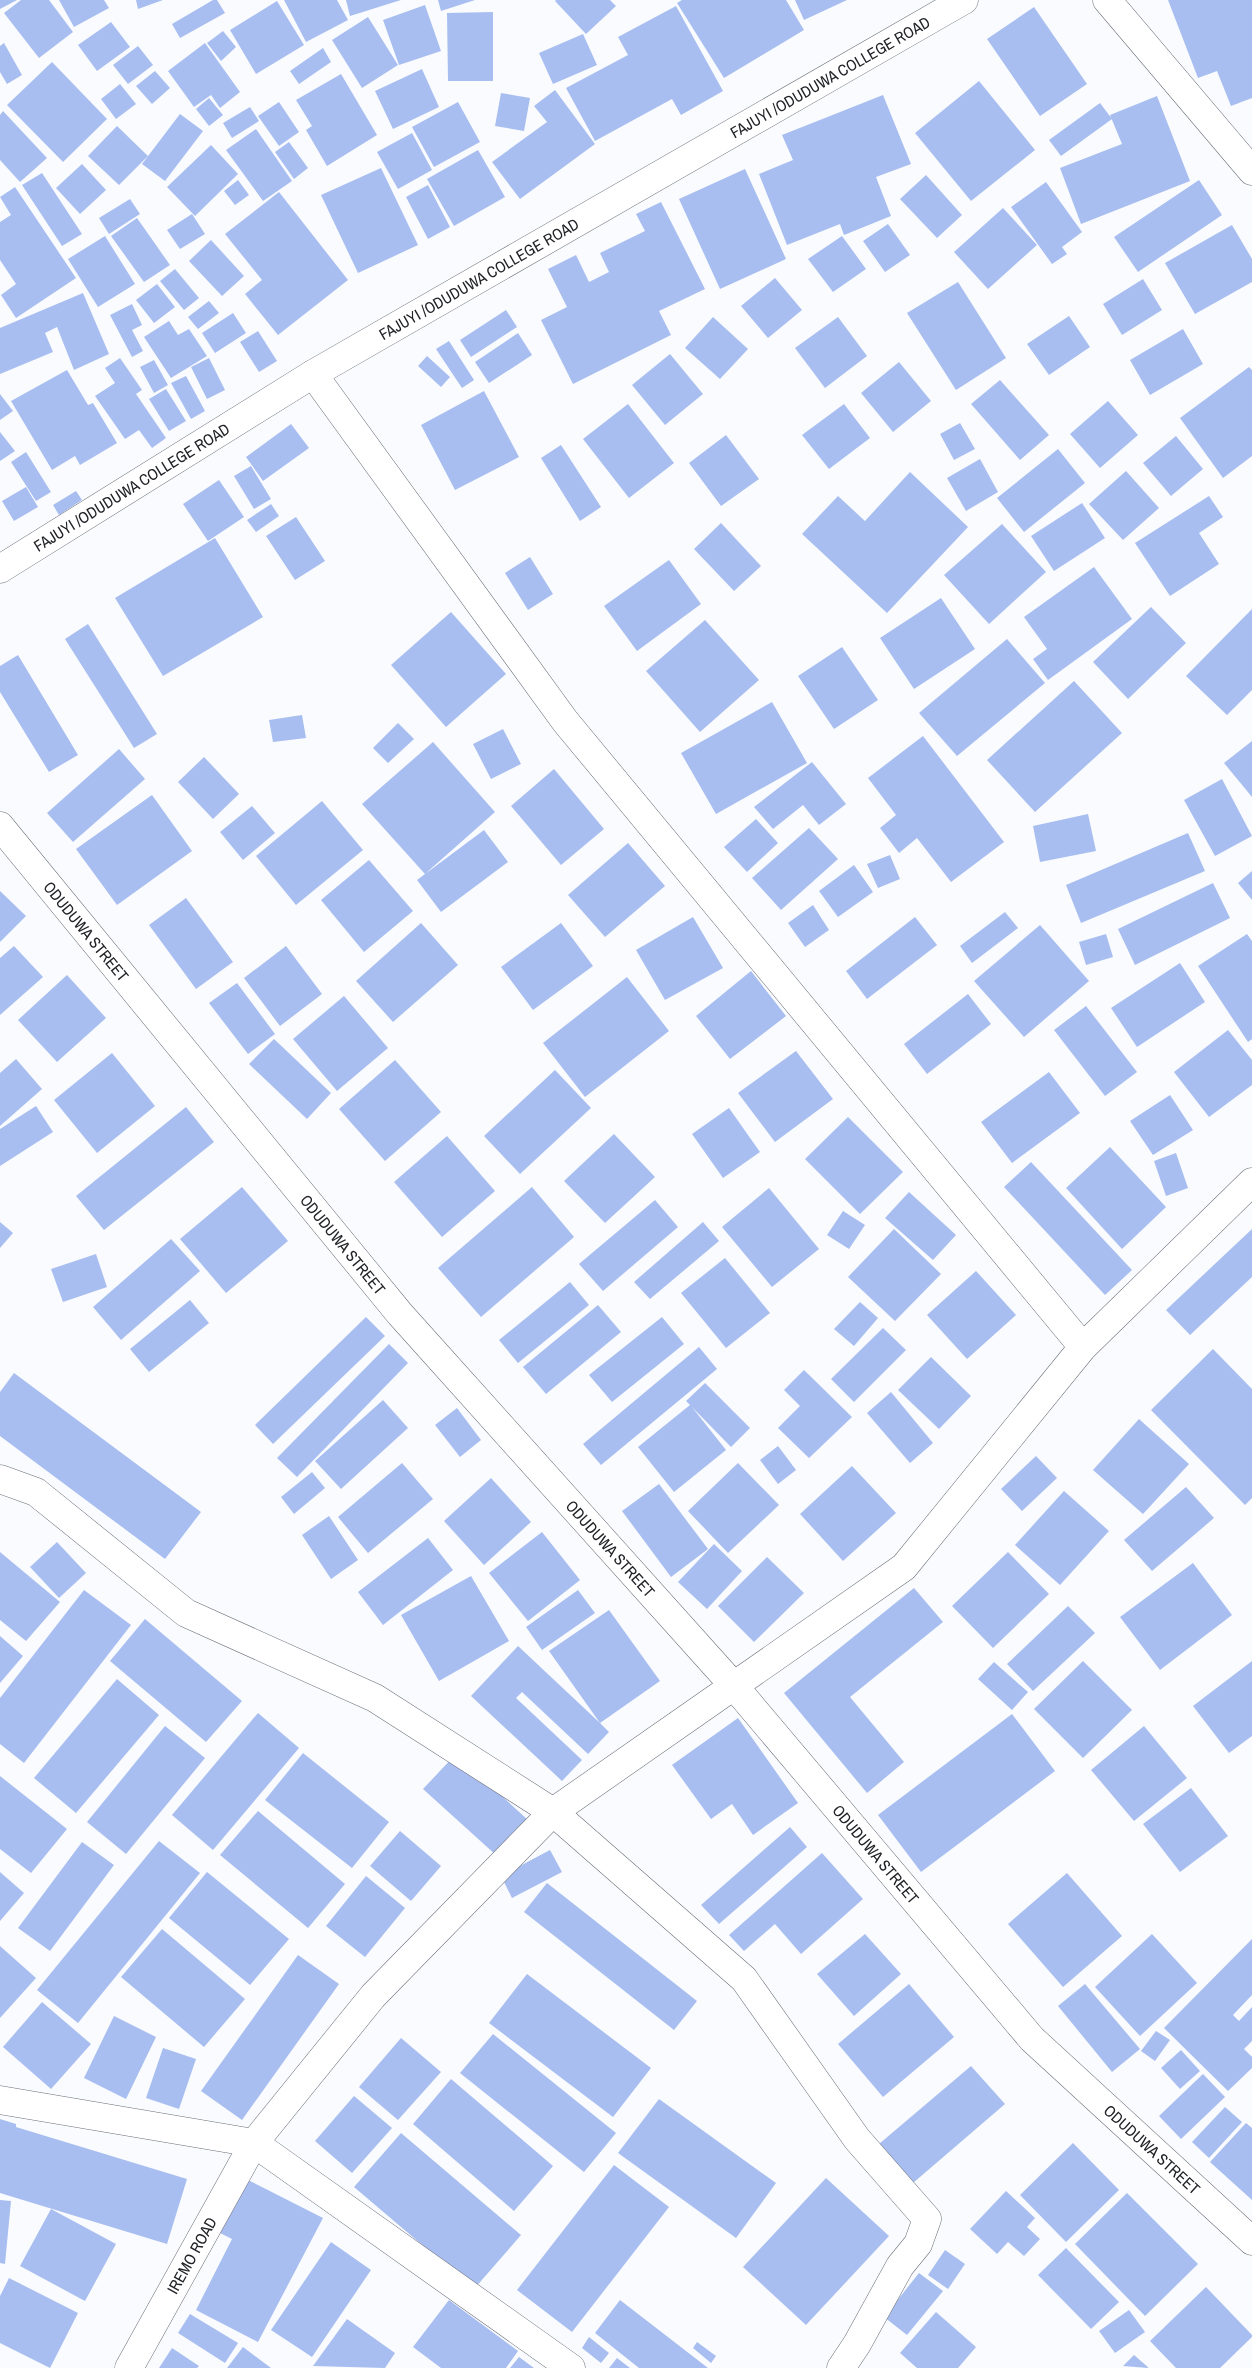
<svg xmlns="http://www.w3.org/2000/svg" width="1252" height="2368" viewBox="0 0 1252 2368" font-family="'Archivo Narrow',sans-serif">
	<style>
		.building { fill: #a8bef0 }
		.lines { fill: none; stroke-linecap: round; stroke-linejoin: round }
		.street-casing { stroke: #6b6f77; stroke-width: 29 }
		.primary-casing { stroke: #6b6f77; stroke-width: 29 }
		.street { stroke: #fff; stroke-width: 28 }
		.primary { stroke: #fff; stroke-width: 28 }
		.labels { text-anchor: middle; stroke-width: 4; stroke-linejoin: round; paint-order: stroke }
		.street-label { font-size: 16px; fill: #212327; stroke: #fff }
	</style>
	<rect width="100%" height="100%" fill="#f9fbff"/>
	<path class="building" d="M0 0H17L0 9Z
		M21 0H49L73 32 39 58 4 13Z
		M59 0H104L109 8 74 27Z
		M136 0H163L138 9Z
		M213 0H217L225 13 180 38 172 24Z
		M284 0H337L348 20 306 42Z
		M346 0H401L350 16Z
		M438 0H475L441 11Z
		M556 0H610L616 6 586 34 555 1Z
		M682 0H786L804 30 724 78 677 3Z
		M795 0H847L804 20Z
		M1168 0H1252V98L1231 106 1217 71 1198 78Z
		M277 1 304 45 256 74 230 30Z
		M425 5 441 51 399 65 383 20Z
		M676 6 723 91 681 115 672 99 595 141 566 88 628 55 618 37Z
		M1034 7 1087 84 1040 116 987 39Z
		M493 12V81H448L447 13Z
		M368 17 398 65 362 88 332 40Z
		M111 22 130 47 97 71 78 45Z
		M223 31 236 47 221 61 207 43Z
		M583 34 597 65 553 84 539 53Z
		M4 43 22 75 7 84 0 72V46Z
		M205 43 240 92 220 108 211 95 194 107 168 71Z
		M138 46 153 65 128 84 113 65Z
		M323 48 331 62 299 84 290 71Z
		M52 62 107 119 63 162 7 105Z
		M422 69 439 107 393 129 375 91Z
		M155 71 170 88 152 104 136 86Z
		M341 74 377 135 327 166 306 130 312 126 296 100Z
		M979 81 1035 150 971 201 915 133Z
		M120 84 136 104 116 119 101 99Z
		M555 90 595 144 520 199 492 162 547 122 534 106Z
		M501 93 530 98 524 131 495 126Z
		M883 95 911 164 876 177 891 216 844 235 840 224 787 245 759 174 793 160 782 135Z
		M1157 96 1190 181 1081 224 1060 168 1122 144 1110 115Z
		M209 98 223 115 209 126 196 109Z
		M279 102 299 132 279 146 258 116Z
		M458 102 480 142 434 167 412 127Z
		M1100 103 1112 119 1061 156 1049 140Z
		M250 107 259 121 232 138 223 123Z
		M3 111 47 158 20 182 0 160V115Z
		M180 114 203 131 165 181 142 164Z
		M117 126 148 156 119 185 88 156Z
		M256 129 292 181 263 201 226 150Z
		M412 133 432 170 398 189 377 152Z
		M289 142 308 168 294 179 275 152Z
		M211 145 238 174 195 216 167 187Z
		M478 150 505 197 454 226 427 179Z
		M82 164 106 190 80 214 56 188Z
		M381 168 418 245 358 273 321 195Z
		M745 169 786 259 720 289 679 199Z
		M42 173 82 234 62 246 22 185Z
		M926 175 962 215 937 238 900 199Z
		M238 180 249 195 235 205 224 191Z
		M1199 180 1222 215 1138 272 1114 237Z
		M1046 182 1082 232 1062 247 1067 254 1052 264 1011 207Z
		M428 185 450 227 428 239 406 197Z
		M15 187 76 278 16 318 1 295 16 284 0 260V222L11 215 0 197Z
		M279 192 348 280 278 335 245 294 262 280 225 234Z
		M130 199 140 214 109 234 99 218Z
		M661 202 705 289 659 311 671 335 573 384 541 320 567 307 548 269 576 255 589 282 609 272 600 253 645 231 636 214Z
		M1003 208 1037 245 988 289 954 252Z
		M192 214 205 234 180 249 167 230Z
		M137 218 170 265 144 282 111 236Z
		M888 224 910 255 885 272 863 241Z
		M1232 225 1252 259V282L1195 314 1165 263Z
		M105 236 135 284 98 307 68 259Z
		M842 236 866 269 833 292 808 259Z
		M211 240 244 276 222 296 189 261Z
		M175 269 199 298 184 310 160 281Z
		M775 278 802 310 768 338 741 306Z
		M1143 279 1162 310 1122 335 1103 304Z
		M958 282 1006 358 956 390 907 313Z
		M157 284 175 307 154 323 136 300Z
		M83 293 109 354 74 370 57 327 45 333 53 352 0 374V328Z
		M209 301 219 313 198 329 188 317Z
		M132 304 142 325 132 330 143 351 132 357 110 315Z
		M506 310 517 327 471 357 460 340Z
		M233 313 246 333 215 353 202 333Z
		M1069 316 1090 347 1049 375 1027 344Z
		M713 317 748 349 720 379 685 348Z
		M838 317 867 356 825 388 795 348Z
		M169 321 178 335 189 329 207 356 171 378 144 337Z
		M1183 329 1203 364 1150 395 1130 360Z
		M258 331 277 361 259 372 240 342Z
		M518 333 532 355 489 383 475 362Z
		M449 341 474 380 462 388 436 349Z
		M670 354 703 394 665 425 632 385Z
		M427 356 450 377 441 387 418 366Z
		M120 358 142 390 136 394 166 438 152 448 139 430 125 439 95 396 115 383 105 368Z
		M209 358 225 390 207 399 191 367Z
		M154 360 168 385 154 393 140 367Z
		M899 362 931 401 893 432 861 393Z
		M1249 367 1252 370V456L1223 478 1180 418Z
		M67 370 88 405 93 403 117 443 80 465 75 456 52 470 11 401Z
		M186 376 205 411 191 419 171 383Z
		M1000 380 1049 435 1020 460 971 404Z
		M166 389 186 421 169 431 149 399Z
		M484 391 519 457 455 490 421 425Z
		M0 394 13 411 0 420Z
		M1108 401 1138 435 1100 468 1070 434Z
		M628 404 674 463 629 498 583 439Z
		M844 404 870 438 829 469 802 435Z
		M960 423 975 449 954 460 940 434Z
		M291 424 309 448 263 481 246 457Z
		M0 432 15 451 0 461Z
		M726 435 759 479 721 506 689 463Z
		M1176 436 1203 469 1171 496 1143 463Z
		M561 445 601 507 580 521 541 458Z
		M1058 449 1085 483 1024 532 997 498Z
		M26 452 51 492 36 501 11 462Z
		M980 459 998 492 966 511 947 478Z
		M251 466 271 499 254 509 234 476Z
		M1126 471 1159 508 1123 540 1089 504Z
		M910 472 968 527 887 613 802 534 838 496 865 521Z
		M219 480 244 517 208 541 183 504Z
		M26 487 38 507 14 521 2 501Z
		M76 491 82 500 59 515 53 505Z
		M1209 496 1223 517 1199 533 1219 564 1170 596 1135 543Z
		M1082 503 1105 538 1054 571 1031 536Z
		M271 504 279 516 256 532 247 520Z
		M296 517 325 561 295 580 266 536Z
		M721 523 761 566 734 591 694 549Z
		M1002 524 1046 572 989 624 944 575Z
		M215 538 263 617 163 676 115 598Z
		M530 557 553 594 528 610 505 573Z
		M669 560 701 604 637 651 604 606Z
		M1094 567 1132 619 1048 680 1033 659 1047 649 1024 617Z
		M941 598 975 649 914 689 880 638Z
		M1151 607 1186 643 1128 699 1093 662Z
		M1252 609V690L1227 715 1186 676Z
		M451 612 506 674 446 727 391 665Z
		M705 620 759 680 700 732 646 671Z
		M88 624 157 734 134 748 65 639Z
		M1007 639 1045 683 957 756 919 713Z
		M842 647 878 700 834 729 798 676Z
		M18 655 78 755 49 772 0 692V666Z
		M1074 681 1122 733 1035 812 987 760Z
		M772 702 807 763 716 814 681 753Z
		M302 715 306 738 273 742 269 720Z
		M398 723 414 739 388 763 373 748Z
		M503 729 521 764 491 779 473 744Z
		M923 736 1004 842 951 882 917 838 899 853 880 828 896 815 868 778Z
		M1252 741V797L1224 763Z
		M433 742 495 812 425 874 362 804Z
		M119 749 145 779 73 842 47 813Z
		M204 757 239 794 213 819 178 782Z
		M812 762 846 804 819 825 803 805 773 829 754 807Z
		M554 769 604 829 561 865 511 806Z
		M1222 779 1252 836 1215 856 1184 800Z
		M152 795 192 851 117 905 76 849Z
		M322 801 363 850 296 905 256 856Z
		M252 806 275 833 243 860 220 832Z
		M1088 814 1096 851 1040 862 1033 826Z
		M756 819 778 843 747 872 724 847Z
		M809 828 838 859 781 910 752 878Z
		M484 830 508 862 441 912 417 880Z
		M1188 833 1205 871 1081 923 1066 885Z
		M628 843 665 886 605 937 568 895Z
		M890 855 900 879 878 888 867 864Z
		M369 860 413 911 364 952 321 900Z
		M854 865 873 892 838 917 819 891Z
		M1252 871V900L1238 883Z
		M1213 883 1230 918 1135 965 1118 929Z
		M0 891 26 916 0 942Z
		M186 898 233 962 196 989 149 925Z
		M813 905 829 930 805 947 788 923Z
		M1005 912 1018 928 972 963 960 946Z
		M693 917 723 968 665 1000 636 950Z
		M915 917 937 945 867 999 846 971Z
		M421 923 458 965 393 1022 356 981Z
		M561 923 593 966 533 1010 501 967Z
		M1040 925 1089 981 1024 1037 974 981Z
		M1106 934 1113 957 1086 965 1079 942Z
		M1247 934 1252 941V1039L1248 1042 1198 966Z
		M14 946 43 977 0 1015V958Z
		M286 946 322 994 280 1026 244 978Z
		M1180 963 1205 1002 1137 1047 1111 1008Z
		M751 971 786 1016 730 1059 696 1016Z
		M67 975 106 1018 57 1062 18 1020Z
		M627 977 669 1031 585 1097 543 1043Z
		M237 983 275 1034 248 1054 209 1003Z
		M968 994 991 1024 927 1074 904 1044Z
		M344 996 388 1048 337 1091 293 1039Z
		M1086 1006 1137 1072 1105 1096 1054 1030Z
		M1228 1030 1252 1060V1085L1209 1117 1174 1072Z
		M274 1039 331 1093 307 1119 249 1064Z
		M796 1051 833 1099 775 1142 738 1093Z
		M112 1053 155 1106 97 1153 54 1100Z
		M16 1059 42 1089 0 1126V1073Z
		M395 1060 441 1112 385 1161 339 1109Z
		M555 1070 591 1108 520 1174 484 1136Z
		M1049 1072 1080 1113 1012 1163 981 1122Z
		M1170 1095 1193 1130 1153 1155 1130 1121Z
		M36 1106 53 1132 0 1166V1129Z
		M186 1107 214 1142 104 1230 76 1196Z
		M729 1108 760 1152 723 1178 692 1134Z
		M848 1117 903 1172 860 1214 805 1159Z
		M614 1134 655 1177 605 1223 564 1181Z
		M447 1136 495 1191 442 1237 394 1182Z
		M1110 1147 1166 1207 1122 1249 1066 1188Z
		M1176 1153 1188 1188 1166 1196 1154 1161Z
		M1031 1162 1132 1270 1105 1295 1004 1187Z
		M242 1187 288 1241 226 1293 180 1239Z
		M532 1187 574 1237 481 1317 438 1268Z
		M769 1188 819 1249 772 1287 722 1227Z
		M909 1192 956 1235 933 1260 885 1218Z
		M655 1200 678 1227 603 1291 579 1264Z
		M843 1211 865 1225 849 1249 827 1235Z
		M0 1222 13 1233 0 1248Z
		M703 1222 719 1241 650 1299 634 1282Z
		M894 1229 941 1274 895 1321 848 1277Z
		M1252 1229V1277L1190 1335 1166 1310Z
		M171 1239 200 1271 121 1340 93 1307Z
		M96 1254 107 1287 63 1302 51 1269Z
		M725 1258 770 1313 726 1348 681 1293Z
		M976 1271 1016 1315 967 1359 927 1315Z
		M570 1282 589 1305 518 1363 499 1340Z
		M190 1300 209 1323 149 1372 130 1349Z
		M860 1302 878 1318 854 1346 834 1329Z
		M598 1305 621 1332 546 1394 523 1367Z
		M366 1317 385 1336 273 1444 255 1425Z
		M662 1317 684 1344 612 1402 589 1375Z
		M883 1328 906 1350 854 1402 831 1379Z
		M389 1344 408 1363 297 1477 277 1458Z
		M699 1347 717 1369 601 1465 583 1444Z
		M1213 1349 1252 1389V1498L1245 1505 1151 1410Z
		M931 1357 971 1396 939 1429 898 1390Z
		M804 1370 852 1417 809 1458 778 1428 800 1406 784 1390Z
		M14 1373 201 1512 165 1559 0 1436V1392Z
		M705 1383 750 1428 731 1447 692 1407 726 1450 674 1492 638 1447 690 1405 686 1401Z
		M891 1392 933 1443 910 1463 867 1413Z
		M383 1400 408 1428 341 1489 315 1461Z
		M457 1408 481 1440 460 1457 435 1425Z
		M1139 1419 1189 1464 1143 1514 1093 1470Z
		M778 1446 796 1470 778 1484 760 1460Z
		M1036 1456 1057 1478 1022 1511 1001 1489Z
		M402 1463 433 1499 368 1553 338 1517Z
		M738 1463 779 1505 728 1553 688 1511Z
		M852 1466 896 1513 843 1561 800 1514Z
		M312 1472 325 1488 294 1514 281 1497Z
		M491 1478 531 1522 484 1565 444 1521Z
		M659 1484 708 1549 671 1577 622 1511Z
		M1186 1487 1214 1518 1152 1571 1124 1540Z
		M1064 1491 1109 1531 1060 1585 1015 1545Z
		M329 1516 358 1560 331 1579 302 1535Z
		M542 1532 580 1580 528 1621 489 1573Z
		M428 1538 453 1570 383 1625 358 1592Z
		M57 1542 86 1573 59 1598 30 1567Z
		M714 1544 742 1571 707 1609 678 1582Z
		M0 1552 60 1602 26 1641 0 1620Z
		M1008 1552 1049 1594 993 1648 952 1606Z
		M767 1557 804 1593 754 1642 718 1606Z
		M1193 1563 1232 1615 1160 1670 1120 1617Z
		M471 1576 509 1641 439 1681 401 1615Z
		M914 1588 943 1622 850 1697 904 1762 867 1793 784 1693Z
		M84 1590 131 1625 24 1763 0 1744V1698Z
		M578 1590 595 1613 542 1650 526 1627Z
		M1068 1606 1095 1633 1033 1691 1007 1664Z
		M609 1610 660 1681 600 1723 609 1732 588 1754 522 1692 516 1698 582 1760 562 1781 471 1696 518 1646 600 1723 549 1651Z
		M145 1619 242 1701 206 1742 110 1661Z
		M0 1636 23 1656 0 1683Z
		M1083 1661 1132 1710 1083 1758 1034 1709Z
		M1252 1661V1736L1229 1753 1193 1706Z
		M994 1662 1028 1692 1012 1710 978 1679Z
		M117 1679 159 1715 76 1813 34 1778Z
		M258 1713 299 1748 213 1850 172 1815Z
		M1012 1714 1055 1771 921 1872 878 1815Z
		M738 1718 798 1803 753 1835 732 1804 711 1819 672 1765Z
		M165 1726 205 1758 126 1854 87 1822Z
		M1144 1726 1187 1778 1134 1821 1091 1770Z
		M303 1753 389 1822 352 1868 265 1800Z
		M456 1754 529 1821 497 1856 423 1789Z
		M0 1776 67 1829 31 1873 0 1849Z
		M1191 1788 1228 1836 1180 1872 1143 1824Z
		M258 1811 345 1884 308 1928 220 1855Z
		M790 1827 807 1847 719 1924 701 1905Z
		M400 1831 441 1866 411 1901 370 1866Z
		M159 1841 200 1873 78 2023 37 1990Z
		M82 1842 114 1865 50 1951 18 1928Z
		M550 1850 562 1872 512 1898 501 1876Z
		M822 1853 863 1899 801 1954 775 1924 744 1951 729 1935Z
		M0 1872 24 1893 0 1921Z
		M207 1872 289 1939 250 1985 169 1918Z
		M1067 1873 1122 1936 1063 1987 1008 1924Z
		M366 1876 405 1908 365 1957 326 1926Z
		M547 1883 697 2001 674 2030 524 1912Z
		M162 1929 245 1999 204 2047 121 1977Z
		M865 1934 901 1974 854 2016 817 1974Z
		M1152 1934 1197 1983 1140 2036 1095 1987Z
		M1252 1939V1995L1233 2015 1239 2021 1252 2007V2041L1244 2049 1252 2057V2068L1228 2091 1164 2028Z
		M0 1946 36 1978 0 2018Z
		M298 1955 339 1984 242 2120 201 2091Z
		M527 1974 651 2068 613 2117 489 2023Z
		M909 1984 954 2037 883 2097 838 2044Z
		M1085 1984 1140 2049 1112 2072 1058 2006Z
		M42 2002 91 2044 51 2089 3 2047Z
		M114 2016 156 2037 126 2099 84 2078Z
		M1156 2031 1170 2040 1155 2061 1141 2051Z
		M493 2034 616 2133 584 2172 460 2073Z
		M401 2038 441 2072 398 2120 359 2087Z
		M163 2048 196 2059 179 2109 146 2098Z
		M1181 2050 1200 2071 1180 2089 1161 2068Z
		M971 2066 1005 2104 913 2183 879 2144Z
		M1203 2074 1225 2097 1181 2139 1159 2116Z
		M451 2079 553 2166 514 2211 413 2124Z
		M354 2096 392 2128 352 2173 315 2141Z
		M659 2099 776 2183 736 2238 618 2153Z
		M1225 2107 1242 2122 1209 2158 1192 2142Z
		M0 2119 16 2124V2127L187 2179 167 2244 0 2193Z
		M1246 2123 1252 2128V2200L1210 2162Z
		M401 2133 521 2235 474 2289 354 2187Z
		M1073 2143 1119 2190 1066 2242 1020 2195Z
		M614 2165 669 2207 572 2332 517 2290Z
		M826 2178 889 2236 806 2325 743 2267Z
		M248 2180 323 2218 258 2342 196 2310 232 2239 220 2233Z
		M1006 2191 1035 2218 1027 2227 1040 2239 1024 2256 1008 2242 997 2254 970 2229Z
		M1127 2193 1198 2264 1145 2316 1075 2244Z
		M0 2200 11 2201 5 2264 0 2263Z
		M51 2209 116 2244 85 2301 20 2266Z
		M331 2242 371 2270 312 2357 271 2330Z
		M1066 2248 1119 2302 1091 2329 1038 2275Z
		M945 2250 965 2264 948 2289 928 2275Z
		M919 2273 943 2291 907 2335 884 2317Z
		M9 2278 78 2313 50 2368 0 2343V2296Z
		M1206 2287 1252 2335V2337L1220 2368H1176L1150 2341Z
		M449 2300 518 2351 506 2368H441L413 2347Z
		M620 2300 708 2368H639L595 2333Z
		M1129 2310 1145 2332 1115 2353 1099 2331Z
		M936 2312 976 2347 958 2368H917L900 2353Z
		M190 2314 238 2343 225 2363 178 2333Z
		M347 2319 395 2353 385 2368 313 2366Z
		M589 2337 609 2353 601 2363 582 2348Z
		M697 2342 716 2356 711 2363 693 2348Z
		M243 2347 271 2368H227Z
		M172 2348 199 2366 197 2368H159Z
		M1134 2355 1149 2368 1123 2366Z
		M519 2357 534 2368H510Z
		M617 2358 630 2368H609Z"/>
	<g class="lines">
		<defs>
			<g id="street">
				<path d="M1107 0 1252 171"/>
				<path d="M313 374 565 721 1083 1347"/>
				<path id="s1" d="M0 826 400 1314 734 1686 1032 2039 1252 2241"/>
				<path d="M0 1479 36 1492 186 1613 375 1698 553 1812 744 1979 857 2139 927 2219 918 2244 900 2266 857 2344 841 2368"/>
				<path d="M0 2100 254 2143 571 2368"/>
				<path id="s2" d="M129 2368 254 2143 373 1996 553 1812 904 1567 1083 1347 1252 1182"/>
			</g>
			<g id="primary">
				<path id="s3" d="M0 569 313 374 964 0"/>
			</g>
		</defs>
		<use href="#street" class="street-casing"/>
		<use href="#primary" class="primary-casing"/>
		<use href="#street" class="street"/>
		<use href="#primary" class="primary"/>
	</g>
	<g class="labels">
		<g class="street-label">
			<text dy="6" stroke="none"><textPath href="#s3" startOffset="965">FAJUYI /ODUDUWA COLLEGE ROAD</textPath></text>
			<text dy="6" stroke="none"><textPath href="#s3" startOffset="560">FAJUYI /ODUDUWA COLLEGE ROAD</textPath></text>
			<text dy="6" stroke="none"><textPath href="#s3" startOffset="155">FAJUYI /ODUDUWA COLLEGE ROAD</textPath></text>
			<text dy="6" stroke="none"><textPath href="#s1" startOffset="136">ODUDUWA STREET</textPath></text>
			<text dy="6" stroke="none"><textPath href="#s1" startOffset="541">ODUDUWA STREET</textPath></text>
			<text dy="6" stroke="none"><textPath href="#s1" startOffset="946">ODUDUWA STREET</textPath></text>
			<text dy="6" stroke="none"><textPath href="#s1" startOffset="1351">ODUDUWA STREET</textPath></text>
			<text dy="6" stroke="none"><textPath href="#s1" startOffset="1756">ODUDUWA STREET</textPath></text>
			<text dy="6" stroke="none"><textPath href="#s2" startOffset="129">IREMO ROAD</textPath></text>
		</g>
	</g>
</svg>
